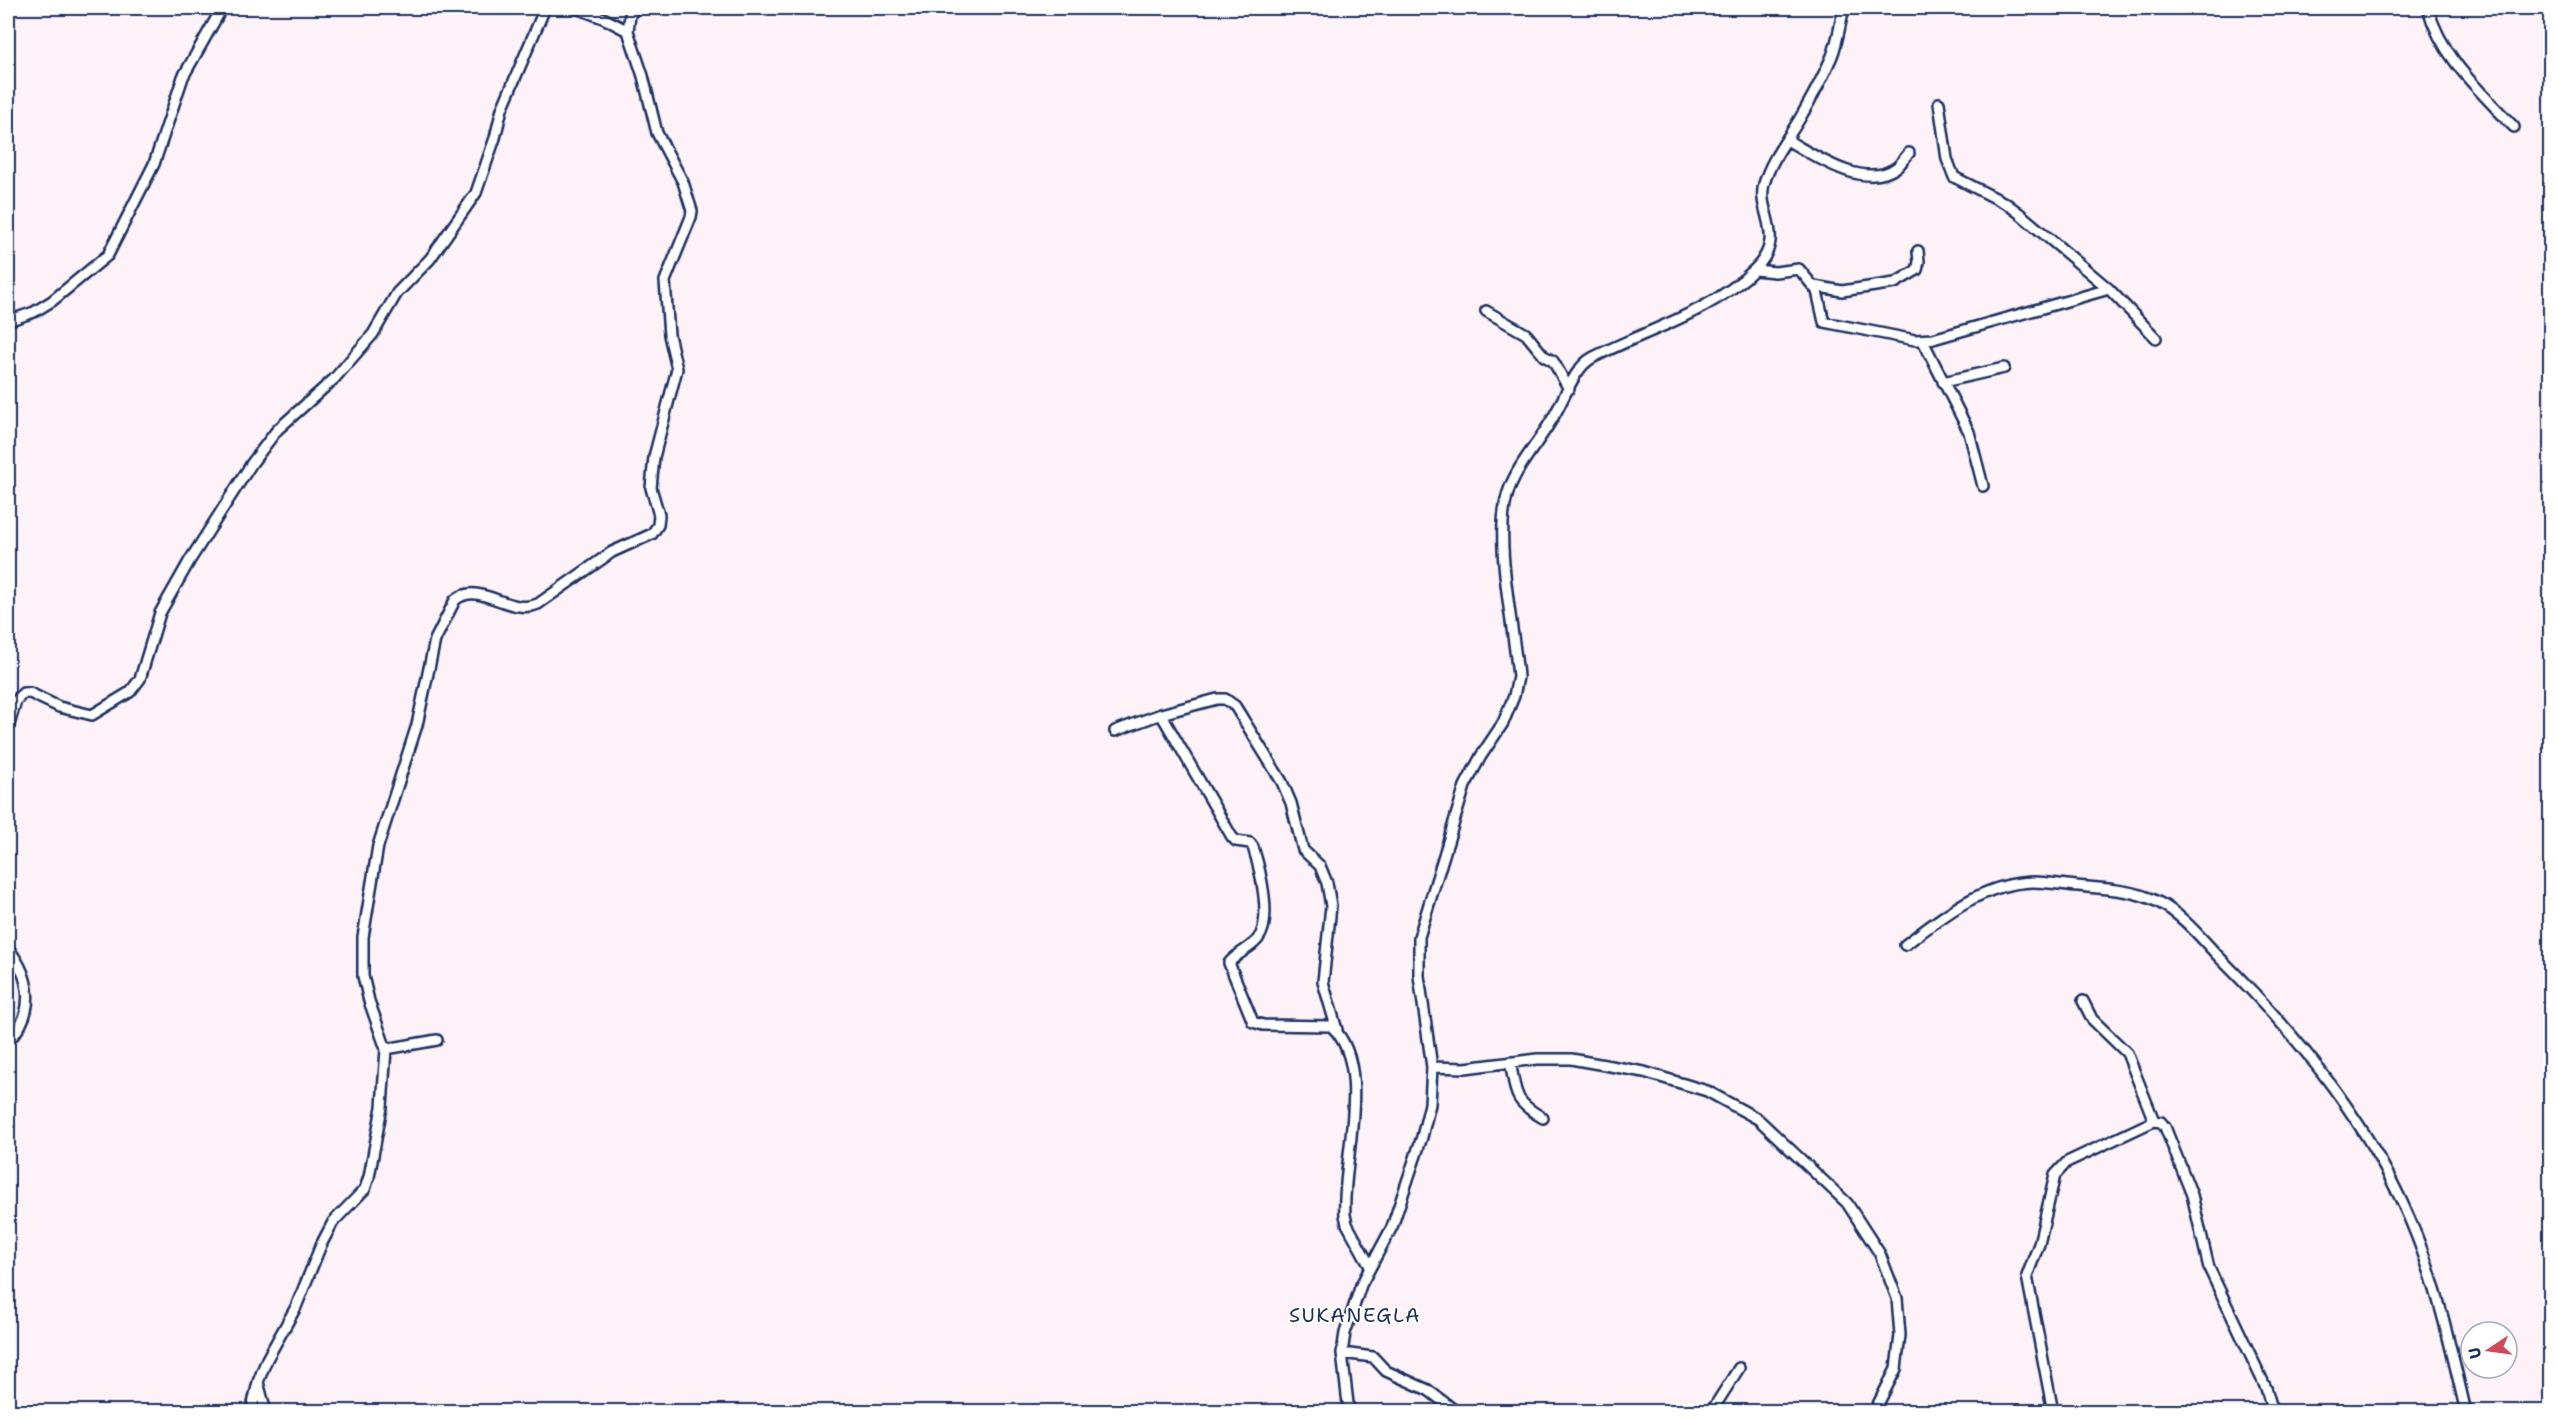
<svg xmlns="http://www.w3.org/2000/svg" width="2558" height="1419" viewBox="0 0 2558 1419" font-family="'Shantell Sans',sans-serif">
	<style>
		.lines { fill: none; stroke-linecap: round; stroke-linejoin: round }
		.minor-casing { stroke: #1b2f5e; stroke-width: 14 }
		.minor { stroke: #fff; stroke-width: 9 }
		.labels { text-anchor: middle; stroke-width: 4.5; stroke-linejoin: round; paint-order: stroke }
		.quarter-label { font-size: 20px; letter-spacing: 1.5px; fill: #1b2f5e; stroke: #fff }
	</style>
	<rect width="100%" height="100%" fill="#fdf2f8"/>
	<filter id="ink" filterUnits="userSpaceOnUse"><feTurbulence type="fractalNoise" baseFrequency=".0167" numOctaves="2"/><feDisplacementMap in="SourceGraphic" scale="12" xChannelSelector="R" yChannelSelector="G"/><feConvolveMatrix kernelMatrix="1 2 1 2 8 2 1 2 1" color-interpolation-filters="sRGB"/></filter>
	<g filter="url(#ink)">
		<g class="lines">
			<defs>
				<path id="minor" d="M2428 8C2441 57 2480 91 2514 127
					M628 31 630 15 635 8
					M1939 103 1947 159 1954 177 2007 204 2019 213 2109 289 2156 338
					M1787 140C1815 156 1865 191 1897 167 1901 164 1905 157 1909 153
					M1755 270 1775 272 1799 269 1817 291 1824 322 1915 340 1933 339 2109 289
					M1814 286 1842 291 1895 283 1917 270 1919 262 1918 251
					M1486 311 1526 334 1544 356 1553 361 1569 389
					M8 321 34 312 52 301 108 255 154 164 183 77 222 8
					M1923 341 1969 432 1983 486
					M1943 382 2004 368
					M1161 714 1232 837 1236 841 1250 843 1253 847C1260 869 1273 920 1258 939 1250 949 1237 953 1229 963L1253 1022 1263 1025 1331 1026C1375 1066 1341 1163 1345 1215L1347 1224 1370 1266
					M8 728 16 701 23 693H30L59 707 92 715 130 692 140 679 160 613 190 560 252 463 277 430 334 379 373 334 397 293 430 259 476 193 495 138 502 109 545 8
					M1115 731 1161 714 1217 699H1225L1235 706 1282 782 1291 803 1303 850 1320 866 1327 883 1331 906 1323 982 1337 1030
					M1905 945C1943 916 1983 883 2033 882 2051 882 2070 886 2088 887 2111 889 2137 891 2158 902 2182 914 2201 938 2219 957 2300 1038 2375 1129 2417 1237 2439 1293 2452 1353 2466 1412
					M8 948C31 977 37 1013 8 1041
					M2083 1001 2092 1019 2127 1053 2154 1121
					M386 1049 437 1040
					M1510 1062C1517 1094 1512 1100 1543 1118
					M1432 1067 1465 1068 1537 1059H1571L1644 1072 1707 1091 1758 1119 1847 1203 1880 1254 1897 1298 1900 1335 1896 1369 1874 1412
					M1342 1353 1373 1357 1386 1371 1428 1390 1457 1412
					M258 1382 266 1412
					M251 1412 258 1382 267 1359 296 1307 321 1245 333 1222 365 1189 369 1177 382 1107 386 1049 369 1001 363 976V937L378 846 417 725 435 640 455 600C480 580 509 616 538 604L612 552 652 534 658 525 659 515 651 488 654 457 677 369 669 335 665 281 691 217 692 211 683 182 657 133 643 76 628 31 603 18 576 8
					M1349 1412 1342 1353 1345 1333 1361 1285 1392 1227 1422 1137 1430 1104 1432 1067 1419 976V937L1465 786 1481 756 1503 723 1514 696 1518 677C1514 627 1494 542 1507 496 1515 466 1541 441 1555 414 1565 397 1575 367 1592 358 1646 330 1711 313 1755 269 1788 236 1756 212 1764 184 1771 158 1791 135 1803 113 1814 94 1824 75 1832 56 1838 41 1840 23 1844 8
					M1711 1412 1739 1368
					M2053 1412 2027 1276 2039 1244 2055 1175 2067 1162 2154 1121 2161 1122 2165 1127 2192 1195 2209 1268 2266 1388 2273 1412"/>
			</defs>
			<use href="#minor" class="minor-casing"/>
			<use href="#minor" class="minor"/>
		</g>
	</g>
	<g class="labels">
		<g class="quarter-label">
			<text x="1355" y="1322">SUKANEGLA</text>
		</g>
	</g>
	<rect width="2558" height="1419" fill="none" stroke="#fff" stroke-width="30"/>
	<rect x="15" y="15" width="2528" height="1389" fill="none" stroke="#1b2f5e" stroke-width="2" filter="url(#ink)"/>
	<g transform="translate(2489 1350) rotate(257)"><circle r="28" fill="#ffffff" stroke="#a4acbf" stroke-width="1.5"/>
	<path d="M0-4.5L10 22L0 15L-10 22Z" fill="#d1495b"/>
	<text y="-9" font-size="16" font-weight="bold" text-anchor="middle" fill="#1b2f5e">U</text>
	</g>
</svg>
